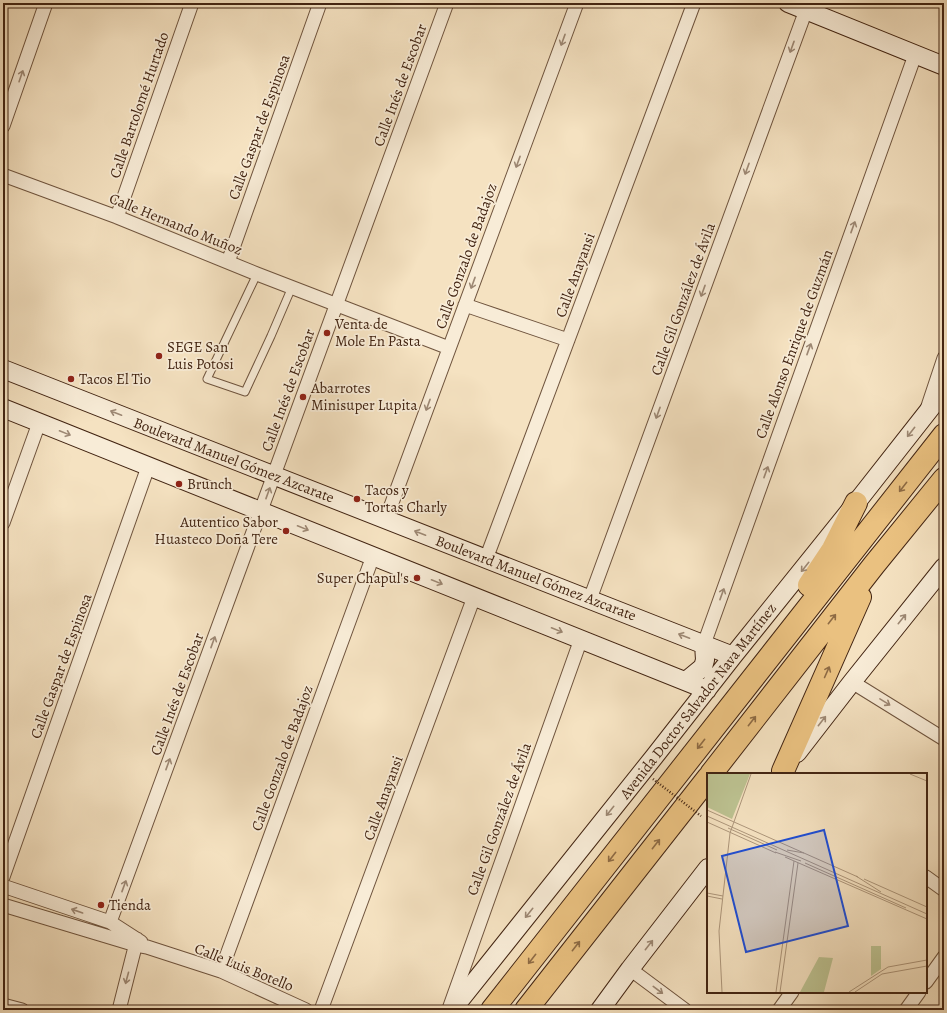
<svg xmlns="http://www.w3.org/2000/svg" width="947" height="1013" viewBox="0 0 947 1013" font-family="Alegreya,serif">
	<style>
		.lines { fill: none; stroke-linecap: round; stroke-linejoin: round }
		.lane-casing { stroke: #6f543e; stroke-width: 9 }
		.street-casing { stroke: #6f543e; stroke-width: 15 }
		.secondary-casing { stroke: #422412; stroke-width: 20 }
		.highway-casing { stroke: #422412; stroke-width: 24 }
		.lane { stroke: #f8ecd7; stroke-width: 7 }
		.street { stroke: #f8ecd7; stroke-width: 13 }
		.secondary { stroke: #f8ecd7; stroke-width: 18 }
		.highway { stroke: #eac180; stroke-width: 22 }
		.path-bridge { stroke: #422412; stroke-width: 2.5; stroke-dasharray: 1 2; stroke-linecap: butt }
		.oneway { stroke: #9d8874 }
		.oneway2 { stroke: #8e6b44 }
		.poi-dot { fill: #8f2418; stroke: #f8ecd7; stroke-width: 1.5 }
		.labels { text-anchor: middle; stroke-width: 3.5; stroke-linejoin: round; paint-order: stroke }
		.street-label { font-size: 15px; fill: #422412; stroke: #f8ecd7 }
		.poi-label { font-size: 15px; fill: #422412; stroke: #f8ecd7; text-anchor: start }
		.inset-road { fill: none; stroke: #ad967b; stroke-width: 1 }
		.view { fill: #1d4ed8; fill-opacity: 0.15; stroke: #1d4ed8; stroke-width: 2 }
		.inset-edge { fill: none; stroke: #422412; stroke-width: 2 }
	</style>
	<rect width="100%" height="100%" fill="#f5e2c1"/>
	<filter id="stains"><feTurbulence type="fractalNoise" baseFrequency=".005" numOctaves="4"/><feColorMatrix values="0 0 0 0 .2 0 0 0 0 .09 0 0 0 0 .02 0 0 0 .5 -.17"/></filter>
	<radialGradient id="worn" r=".72"><stop offset=".6" stop-color="#630" stop-opacity="0"/><stop offset="1" stop-color="#630" stop-opacity=".3"/></radialGradient>
	<g class="lines">
		<defs>
			<path id="lane" d="M257 274 207 379 245 392 271 336 292 287"/>
			<path id="street" d="M3 126 46 3
				M3 175 117 217 257 274 449 348
				M117 217 192 3
				M228 262 320 3
				M465 305 568 340
				M928 406 944 358
				M386 519 577 3
				M3 523 39 423
				M486 559 694 3
				M590 599 806 10
				M704 644 915 55
				M852 682 944 739
				M3 877 148 467
				M926 877 944 890
				M3 886 110 922 141 942
				M3 905 136 945 147 947 221 971 306 1010
				M110 922 447 3
				M630 969 685 1010
				M221 971 373 556
				M926 982 944 957
				M3 1005 22 1010
				M449 1009 581 639
				M119 1010 137 939
				M321 1010 474 597
				M779 1010 792 992
				M906 1010 919 992"/>
			<path id="secondary" d="M788 3 944 66
				M3 369 733 656
				M3 408 707 690
				M686 681 703 667 705 660 704 644
				M797 753 852 682 944 567
				M452 1010 654 757 733 656 856 503 944 391
				M600 1010 630 969 708 868"/>
			<path id="highway" d="M809 585 833 549 856 503
				M783 771 860 597
				M711 774 874 565 944 479
				M492 1010 944 435
				M526 1010 708 778"/>
		</defs>
		<use href="#lane" class="lane-casing"/>
		<use href="#street" class="street-casing"/>
		<use href="#secondary" class="secondary-casing"/>
		<use href="#highway" class="highway-casing"/>
		<use href="#lane" class="lane"/>
		<use href="#street" class="street"/>
		<use href="#secondary" class="secondary"/>
		<use href="#highway" class="highway"/>
		<path class="path-bridge" d="M653 779 701 816"/>
	</g>
	<defs><path id="oneway-shaft" d="M-6 0H5M1.5-3L5.5 0L1.5 3" fill="none" stroke-width="1.6" stroke-linecap="round" stroke-linejoin="round"/></defs>
	<g class="oneway">
		<use href="#oneway-shaft" transform="translate(563 40) rotate(110)"/>
		<use href="#oneway-shaft" transform="translate(792 47) rotate(110)"/>
		<use href="#oneway-shaft" transform="translate(21 76) rotate(-71)"/>
		<use href="#oneway-shaft" transform="translate(518 162) rotate(110)"/>
		<use href="#oneway-shaft" transform="translate(747 169) rotate(110)"/>
		<use href="#oneway-shaft" transform="translate(853 227) rotate(-70)"/>
		<use href="#oneway-shaft" transform="translate(473 283) rotate(110)"/>
		<use href="#oneway-shaft" transform="translate(703 291) rotate(110)"/>
		<use href="#oneway-shaft" transform="translate(809 349) rotate(-70)"/>
		<use href="#oneway-shaft" transform="translate(428 405) rotate(110)"/>
		<use href="#oneway-shaft" transform="translate(116 413) rotate(-159)"/>
		<use href="#oneway-shaft" transform="translate(658 413) rotate(110)"/>
		<use href="#oneway-shaft" transform="translate(911 432) rotate(128)"/>
		<use href="#oneway-shaft" transform="translate(65 433) rotate(22)"/>
		<use href="#oneway-shaft" transform="translate(766 472) rotate(-70)"/>
		<use href="#oneway-shaft" transform="translate(268 493) rotate(-70)"/>
		<use href="#oneway-shaft" transform="translate(303 528) rotate(22)"/>
		<use href="#oneway-shaft" transform="translate(420 533) rotate(-159)"/>
		<use href="#oneway-shaft" transform="translate(805 567) rotate(129)"/>
		<use href="#oneway-shaft" transform="translate(437 582) rotate(22)"/>
		<use href="#oneway-shaft" transform="translate(722 594) rotate(-70)"/>
		<use href="#oneway-shaft" transform="translate(902 619) rotate(-51)"/>
		<use href="#oneway-shaft" transform="translate(557 630) rotate(22)"/>
		<use href="#oneway-shaft" transform="translate(684 636) rotate(-159)"/>
		<use href="#oneway-shaft" transform="translate(213 642) rotate(-70)"/>
		<use href="#oneway-shaft" transform="translate(885 702) rotate(32)"/>
		<use href="#oneway-shaft" transform="translate(822 721) rotate(-52)"/>
		<use href="#oneway-shaft" transform="translate(168 764) rotate(-70)"/>
		<use href="#oneway-shaft" transform="translate(610 811) rotate(129)"/>
		<use href="#oneway-shaft" transform="translate(124 886) rotate(-70)"/>
		<use href="#oneway-shaft" transform="translate(77 911) rotate(-161)"/>
		<use href="#oneway-shaft" transform="translate(529 913) rotate(129)"/>
		<use href="#oneway-shaft" transform="translate(649 945) rotate(-52)"/>
		<use href="#oneway-shaft" transform="translate(127 978) rotate(105)"/>
		<use href="#oneway-shaft" transform="translate(658 990) rotate(37)"/>
	</g>
	<g class="oneway2">
		<use href="#oneway-shaft" transform="translate(903 487) rotate(128)"/>
		<use href="#oneway-shaft" transform="translate(832 619) rotate(-52)"/>
		<use href="#oneway-shaft" transform="translate(827 672) rotate(-66)"/>
		<use href="#oneway-shaft" transform="translate(752 721) rotate(-52)"/>
		<use href="#oneway-shaft" transform="translate(701 744) rotate(128)"/>
		<use href="#oneway-shaft" transform="translate(656 844) rotate(-52)"/>
		<use href="#oneway-shaft" transform="translate(612 857) rotate(128)"/>
		<use href="#oneway-shaft" transform="translate(576 946) rotate(-52)"/>
		<use href="#oneway-shaft" transform="translate(532 959) rotate(128)"/>
	</g>
	<g class="poi-dot">
		<circle cx="327" cy="333" r="4"/>
		<circle cx="159" cy="356" r="4"/>
		<circle cx="71" cy="379" r="4"/>
		<circle cx="303" cy="397" r="4"/>
		<circle cx="179" cy="484" r="4"/>
		<circle cx="357" cy="499" r="4"/>
		<circle cx="286" cy="531" r="4"/>
		<circle cx="417" cy="578" r="4"/>
		<circle cx="101" cy="905" r="4"/>
	</g>
	<g class="labels">
		<g class="street-label">
			<text transform="translate(400 85) rotate(-70)" y="5">Calle Inés de Escobar</text>
			<text transform="translate(139 105) rotate(-71)" y="5">Calle Bartolomé Hurtado</text>
			<text transform="translate(259 127) rotate(-70)" y="5">Calle Gaspar de Espinosa</text>
			<text transform="translate(176 224) rotate(22)" y="5">Calle Hernando Muñoz</text>
			<text transform="translate(466 256) rotate(-70)" y="5">Calle Gonzalo de Badajoz</text>
			<text transform="translate(575 275) rotate(-70)" y="5">Calle Anayansi</text>
			<text transform="translate(683 299) rotate(-70)" y="5">Calle Gil González de Ávila</text>
			<text transform="translate(794 344) rotate(-70)" y="5">Calle Alonso Enrique de Guzmán</text>
			<text transform="translate(288 390) rotate(-70)" y="5">Calle Inés de Escobar</text>
			<text transform="translate(234 460) rotate(21)" y="5">Boulevard Manuel Gómez Azcarate</text>
			<text transform="translate(536 578) rotate(21)" y="5">Boulevard Manuel Gómez Azcarate</text>
			<text transform="translate(61 666) rotate(-70)" y="5">Calle Gaspar de Espinosa</text>
			<text transform="translate(177 694) rotate(-70)" y="5">Calle Inés de Escobar</text>
			<text transform="translate(698 701) rotate(-52)" y="5">Avenida Doctor Salvador Nava Martínez</text>
			<text transform="translate(282 758) rotate(-70)" y="5">Calle Gonzalo de Badajoz</text>
			<text transform="translate(383 798) rotate(-70)" y="5">Calle Anayansi</text>
			<text transform="translate(499 819) rotate(-70)" y="5">Calle Gil González de Ávila</text>
			<text transform="translate(244 967) rotate(22)" y="5">Calle Luis Botello</text>
		</g>
		<g class="poi-label">
			<text x="335" y="329">Venta de<tspan x="335" dy="17">Mole En Pasta</tspan></text>
			<text x="167" y="352">SEGE San<tspan x="167" dy="17">Luis Potosi</tspan></text>
			<text x="79" y="384">Tacos El Tio</text>
			<text x="311" y="393">Abarrotes<tspan x="311" dy="17">Minisuper Lupita</tspan></text>
			<text x="187" y="489">Brunch</text>
			<text x="365" y="495">Tacos y<tspan x="365" dy="17">Tortas Charly</tspan></text>
			<text x="278" y="527" text-anchor="end">Autentico Sabor<tspan x="278" dy="17">Huasteco Doña Tere</tspan></text>
			<text x="409" y="583" text-anchor="end">Super Chapul's</text>
			<text x="109" y="910">Tienda</text>
		</g>
	</g>
	<g transform="translate(707 773)">
		<rect width="220" height="220" fill="#f5e2c1"/>
		<path d="M0 1H43L25 46 0 34ZM164 173H174V196L164 203ZM112 184 126 185 117 219H93Z" fill="#bdc392"/>
		<path class="inset-road" d="M203 1 220 8M0 37 151 104M0 43 220 141M0 49 69 80M21 55 70 77M80 77 97 80M68 79 94 88M78 84 220 146M98 90 199 135M149 103 174 119M157 106 220 134M0 120 16 123M0 123 15 126M15 219 12 158 23 60 44 1M69 219 87 88M73 219 91 90M142 219 181 194 220 187M148 219 175 201 220 193"/>
		<path class="view" d="M117 57 141 153 39 179 15 83Z"/>
		<rect width="220" height="220" class="inset-edge"/>
	</g>
	<rect width="947" height="1013" fill="none" stroke="#f5e2c1" stroke-width="16"/>
	<rect x="4" y="4" width="939" height="1005" fill="none" stroke="#422412" stroke-width="2"/>
	<rect x="8" y="8" width="931" height="997" fill="none" stroke="#422412"/>
	<rect width="100%" height="100%" filter="url(#stains)"/>
	<rect width="100%" height="100%" fill="url(#worn)"/>
</svg>
